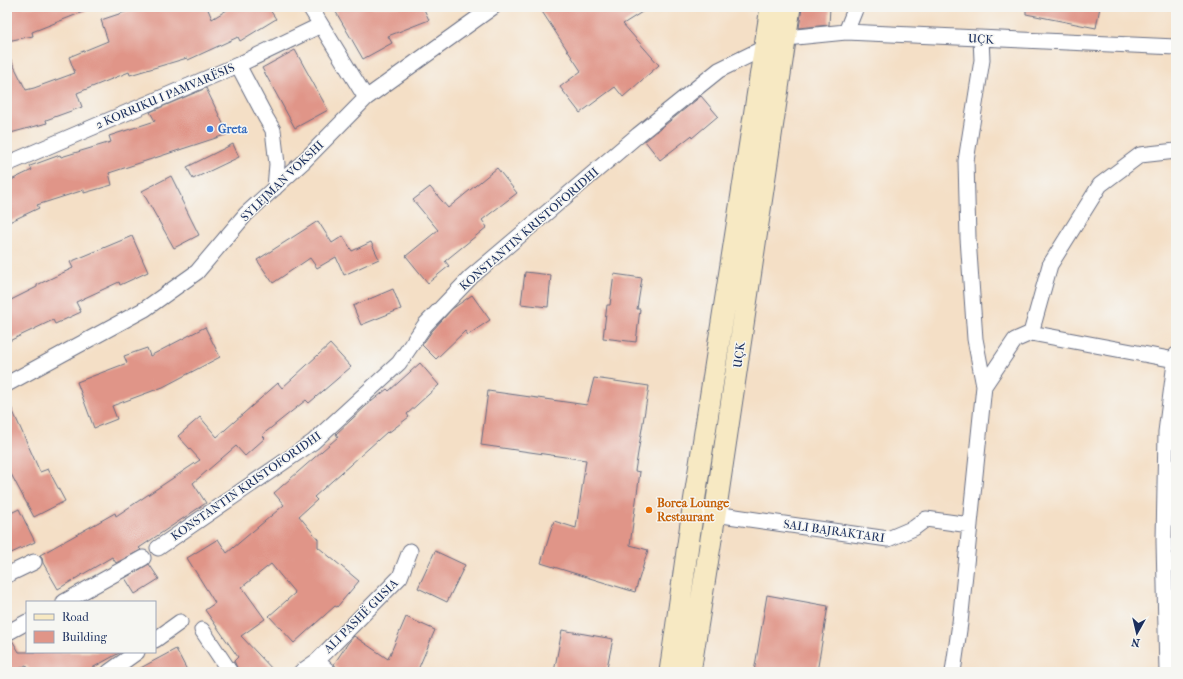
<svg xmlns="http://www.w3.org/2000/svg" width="1183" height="679" viewBox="0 0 1183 679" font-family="'IM FELL French Canon',serif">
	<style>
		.building { fill: #e09588 }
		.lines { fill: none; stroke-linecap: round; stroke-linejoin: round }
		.street-casing { stroke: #676d82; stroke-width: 17 }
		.secondary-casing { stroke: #676d82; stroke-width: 23 }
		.street { stroke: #fff; stroke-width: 15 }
		.secondary { stroke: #f7e9c3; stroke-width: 21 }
		.shop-dot { fill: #3f7fe0; stroke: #f6f6f2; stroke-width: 1.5 }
		.food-dot { fill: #e8710a; stroke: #f6f6f2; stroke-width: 1.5 }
		.labels { text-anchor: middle; stroke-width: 3; stroke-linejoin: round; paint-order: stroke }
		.street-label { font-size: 12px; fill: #1b2f5e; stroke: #f6f6f2 }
		.shop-label { font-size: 12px; font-weight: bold; fill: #366cbe; stroke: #f6f6f2; text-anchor: start }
		.food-label { font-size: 12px; font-weight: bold; fill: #c56008; stroke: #f6f6f2; text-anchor: start }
	</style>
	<rect width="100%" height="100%" fill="#f6f6f2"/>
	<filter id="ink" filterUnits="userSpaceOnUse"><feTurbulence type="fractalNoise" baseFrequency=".025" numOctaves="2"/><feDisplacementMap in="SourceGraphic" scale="8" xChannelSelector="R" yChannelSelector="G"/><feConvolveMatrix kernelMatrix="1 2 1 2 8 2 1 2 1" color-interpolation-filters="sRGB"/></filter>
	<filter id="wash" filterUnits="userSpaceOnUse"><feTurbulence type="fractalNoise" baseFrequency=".012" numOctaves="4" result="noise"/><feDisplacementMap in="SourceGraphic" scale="16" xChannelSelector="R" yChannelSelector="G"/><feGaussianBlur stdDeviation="0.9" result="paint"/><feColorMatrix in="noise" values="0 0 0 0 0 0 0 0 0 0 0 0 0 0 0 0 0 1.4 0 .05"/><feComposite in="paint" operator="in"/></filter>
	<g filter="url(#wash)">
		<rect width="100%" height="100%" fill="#f4dfc6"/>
		<g id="blocks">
			<path class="building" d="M7 7H93V8L32 32 33 36 7 41Z
				M130 7H207L212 19 232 7H268L276 19 240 41 238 37 188 60 187 58 130 75 129 72 77 93 82 107 46 120 47 123 7 134V52L26 90 34 88 75 73 69 57 108 41 101 20 131 10Z
				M333 7H423L429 20 388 36 392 43 363 59Z
				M539 7H650L623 24 659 65 623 97 615 87 580 113 560 87 581 71Z
				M802 7H830L829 25 799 28Z
				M1026 7H1100L1096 28 1026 14Z
				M295 50 328 110 295 128 262 68Z
				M206 88 228 134 109 173 112 185 84 193V190L37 205 39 208 7 223V182L32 170 30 166 60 155 61 157 111 142 109 136 155 121 150 112Z
				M701 96 718 116 692 138 691 136 660 160 645 141Z
				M233 144 239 157 193 179 187 167Z
				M497 168 517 193 482 220 487 227 445 261 449 266 428 283 406 256 438 230 413 200 430 187 448 208Z
				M171 176 182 198 181 199 199 235 174 248 142 191Z
				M318 221 332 243 343 236 352 251 371 242 379 259 344 275 336 257 317 268 310 258 273 283 257 260Z
				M132 236 148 272 120 285 119 282 76 302 81 312 55 324 53 320 7 342V302L37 287V285L73 268 70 262Z
				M525 272 551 275 548 307 521 304Z
				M614 274 642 278 637 309H640L636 342 603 338 607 305H610Z
				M393 289 401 309 361 325 353 306Z
				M472 295 490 320 468 335 465 331 436 359 422 345 432 331 452 309Z
				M205 327 220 357 163 387 112 406 117 419 94 428 77 382 127 363 124 356 147 348 150 356Z
				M330 344 351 367 309 403 306 400 262 435 265 438 245 456 236 446 193 483 206 503 139 548 141 550 116 563 112 557 58 589 43 563 42 558 40 555 115 513 116 516 200 460 178 436 200 417 217 437 278 383 282 388Z
				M420 363 439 385 407 414 409 417 388 433 387 432 314 497 317 500 299 516 318 539V547L359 581 337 607 335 606 294 643 269 616 295 593 271 564 242 587 265 619 241 636 275 672H239L234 661 238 657 205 610 215 603 187 558 218 539 227 553 284 505 274 493 338 437 336 434 366 406 387 389 389 391Z
				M594 378 649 386 635 471 640 472 630 545 648 550 635 592 541 563 554 521 576 528 586 460 481 445 488 391 587 405Z
				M7 398 40 472 48 469 65 501 34 517 11 474 7 476Z
				M19 509 35 542 7 555V515Z
				M435 551 465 565 447 602 418 588Z
				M149 564 159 579 135 594 125 578Z
				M767 595 828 606 817 672H754Z
				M406 617 435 630 417 672H340L338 670 334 664 348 643 354 636 388 659Z
				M562 630 613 639 606 672H554Z
				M12 640 19 652H121L85 672H31L26 665 14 672H7V642Z
				M176 649 188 672H133Z"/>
		</g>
	</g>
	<g filter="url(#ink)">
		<use href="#blocks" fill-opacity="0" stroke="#676d82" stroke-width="1"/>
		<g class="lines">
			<defs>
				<path id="street" d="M310 7 366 98
					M846 32 856 7
					M981 39 982 60 966 161 968 238 975 339 984 386
					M238 65 266 118 273 130 277 164 275 188
					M7 164 238 65 321 25
					M1031 333 1050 265 1100 185 1140 155 1176 151
					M7 384 145 309 197 272 246 214 303 162 366 98 493 7
					M693 509 715 514 888 539 914 528 926 519 970 525
					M158 548 313 442 399 363 425 325 471 277 638 135 719 70 766 47 786 38 846 32 1176 47
					M7 575 34 562
					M64 602 143 558
					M202 630 230 672
					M7 633 27 622
					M155 640 180 622
					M317 661 329 672
					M109 672 137 652
					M301 672 317 661 400 577 410 551
					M953 672 960 623 984 386 1015 340 1031 333 1175 360
					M1167 672 1164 541 1166 432 1176 355"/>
				<path id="secondary" d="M670 672 693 509 771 7
					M690 672 715 514 790 7"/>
			</defs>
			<use href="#street" class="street-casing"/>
			<use href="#secondary" class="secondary-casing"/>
			<use href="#street" class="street"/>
			<use href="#secondary" class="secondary"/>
		</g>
	</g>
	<circle class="shop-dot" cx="210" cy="129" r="4"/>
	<circle class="food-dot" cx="649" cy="510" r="4"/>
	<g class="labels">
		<g class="street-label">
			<text transform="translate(981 39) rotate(3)" y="4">UÇK</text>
			<text transform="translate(165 96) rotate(-23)" y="4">2 KORRIKU I PAMVARËSIS</text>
			<text transform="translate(282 181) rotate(-44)" y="4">SYLEJMAN VOKSHI</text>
			<text transform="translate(529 229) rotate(-41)" y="4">KONSTANTIN KRISTOFORIDHI</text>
			<text transform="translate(739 355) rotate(-82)" y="4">UÇK</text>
			<text transform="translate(246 486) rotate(-35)" y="4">KONSTANTIN KRISTOFORIDHI</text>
			<text transform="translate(834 531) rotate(8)" y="4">SALI BAJRAKTARI</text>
			<text transform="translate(361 616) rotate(-45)" y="4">ALI PASHË GUSIA</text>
		</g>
		<g class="shop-label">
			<text x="218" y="133">Greta</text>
		</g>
		<g class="food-label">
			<text x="657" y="507">Borea Lounge<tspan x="657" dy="14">Restaurant</tspan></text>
		</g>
	</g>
	<rect width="1183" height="679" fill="none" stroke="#f6f6f2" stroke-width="24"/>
	<rect x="26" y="601" width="130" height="52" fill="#f6f6f2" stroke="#9ea6b7"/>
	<rect x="34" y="614" width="20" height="6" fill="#f7e9c3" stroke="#9ea6b7"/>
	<text x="62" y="621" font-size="12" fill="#1b2f5e">Road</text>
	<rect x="34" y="631" width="20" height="12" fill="#e09588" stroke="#9ea6b7"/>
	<text x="62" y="641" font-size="12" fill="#1b2f5e">Building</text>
	<g transform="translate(1137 633) rotate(188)" stroke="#f6f6f2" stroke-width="3" paint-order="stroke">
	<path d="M0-3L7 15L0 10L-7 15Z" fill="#1b2f5e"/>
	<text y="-6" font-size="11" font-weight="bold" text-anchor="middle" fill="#1b2f5e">N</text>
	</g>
</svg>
